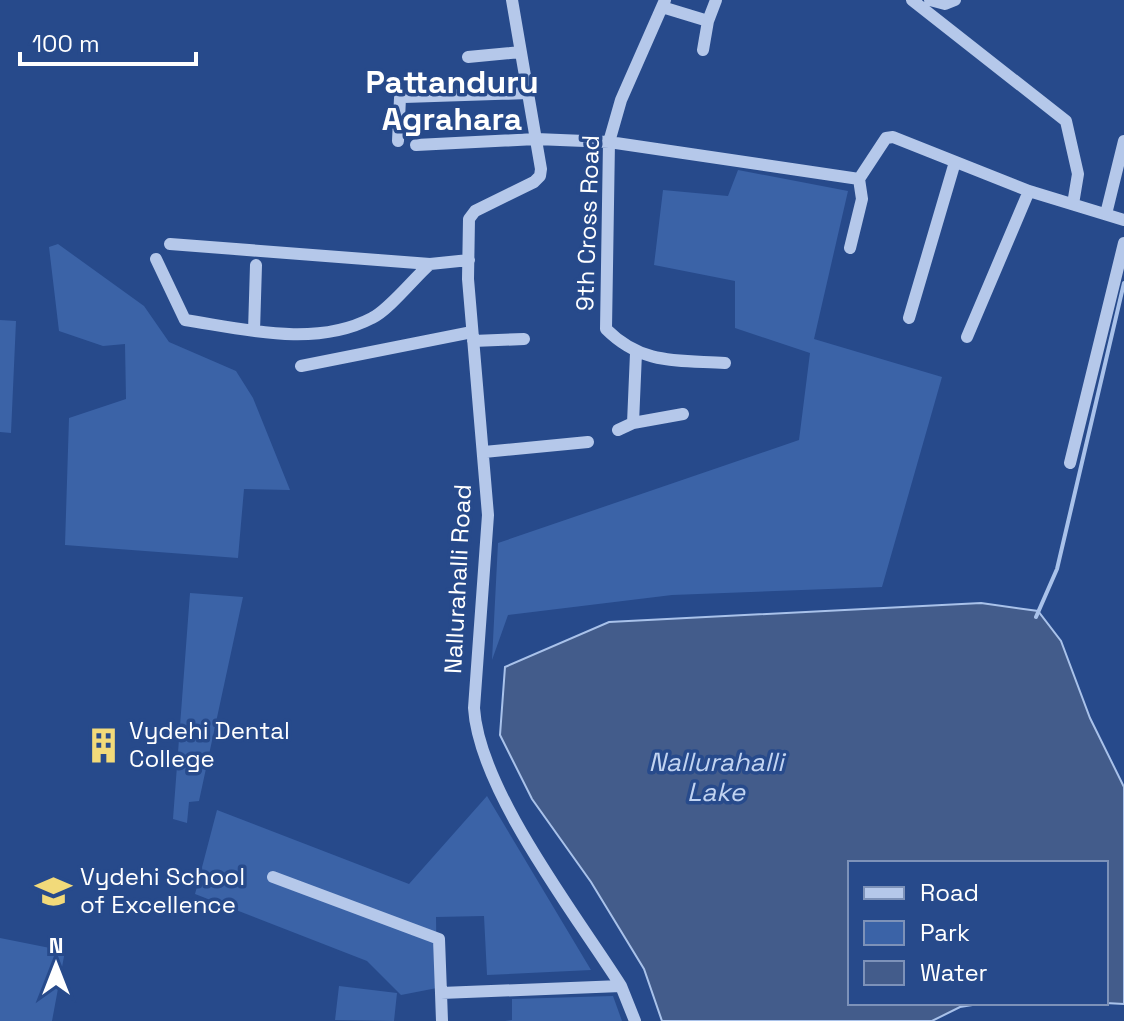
<svg xmlns="http://www.w3.org/2000/svg" width="1124" height="1021" viewBox="0 0 1124 1021" font-family="'Space Grotesk',sans-serif">
	<style>
		.green { fill: #3b63a7 }
		.water { fill: #435c8b; stroke: #a9c2ea; stroke-width: 2 }
		.lines { fill: none; stroke-linecap: round; stroke-linejoin: round }
		.stream { stroke: #a9c2ea; stroke-width: 4 }
		.minor { stroke: #b5c8ea; stroke-width: 12 }
		.labels { text-anchor: middle; stroke-width: 7; stroke-linejoin: round; paint-order: stroke }
		.street-label { font-size: 24px; fill: #fff; stroke: #274a8b }
		.poi-label { font-size: 24px; fill: #fff; stroke: #274a8b; text-anchor: start }
		.water-label { font-size: 26px; font-style: italic; fill: #c1d3f1; stroke: #274a8b }
		.district-label { font-size: 32px; font-weight: bold; fill: #fff; stroke: #274a8b }
	</style>
	<rect width="100%" height="100%" fill="#274a8b"/>
	<path class="green" d="M738 170 848 191 814 339 942 377 882 587 672 595 508 615 492 660 498 543 799 440 810 353 735 328V281L654 265 663 190 728 196Z
		M58 244 144 306 169 342 236 371 253 398 290 490 244 489 238 558 65 545 69 418 126 399 125 344 103 346 59 331 49 247Z
		M0 320 16 321 11 433 0 432Z
		M190 593 243 597 199 801 189 802 187 823 173 819Z
		M487 796 591 970 487 975 484 916 436 917 437 988 401 995 367 961 195 894 217 810 409 884Z
		M0 938 65 951 52 1021H0Z
		M339 986 397 993 394 1021 335 1020Z
		M613 996 622 1021H505L512 1020V999Z"/>
	<path class="water" d="M981 603 1038 611 1061 641 1090 718 1124 787V1004L1106 1003V863H850V1003H985L960 1007 932 1021H662L644 969 591 882 532 799 500 735 505 667 609 622Z"/>
	<g class="lines">
		<path class="stream" d="M1036 617 1057 569 1124 283"/>
		<path class="minor" d="M512 0 541 169 540 176 534 182 475 211 469 219 468 279 488 515 474 708C479 790 576 915 621 986L635 1021
			M665 0 621 100 609 142 606 329C642 365 677 360 725 363
			M912 0 1066 121 1078 174 1073 204
			M930 0 945 4 955 0
			M662 7 708 21 716 0
			M703 50 708 21
			M468 57 521 52
			M398 141 400 98 404 97 528 93
			M416 145 536 139 609 142 859 179 886 138 893 137 1029 191 1124 220
			M1106 214 1124 141
			M170 244 430 264 469 260
			M850 248 862 199 859 179
			M156 259 185 320C244 329 315 348 372 318 389 310 414 278 430 264
			M909 318 955 162
			M254 331 256 265
			M967 337 1029 191
			M473 341 524 339
			M301 366 472 332
			M633 423 683 414
			M618 430 633 423 636 353
			M484 452 588 442
			M1070 463 1124 243
			M273 877 439 939 441 993 621 986
			M441 993 442 1021"/>
	</g>
	<defs>
		<symbol id="building-bare" viewBox="-9 -9 18 18"><path d="M-4-6H4V6H1V3H-1V6H-4ZM-2.5-4.3h1.7v1.8h-1.7ZM.8-4.3h1.7v1.8H.8ZM-2.5-1h1.7V.8h-1.7ZM.8-1h1.7V.8H.8Z" fill="#f2da7a" stroke="#274a8b" stroke-width="2.5" paint-order="stroke"/></symbol>
		<symbol id="school-bare" viewBox="-9 -9 18 18"><path d="M0-5L7-2L0 1L-7-2ZM-4 1L0 2.5L4 1V4Q0 6-4 4Z" fill="#f2da7a" stroke="#274a8b" stroke-width="2.5" paint-order="stroke"/></symbol>
	</defs>
	<g fill-rule="evenodd">
		<use href="#building-bare" x="78" y="720" width="51" height="51"/>
		<use href="#school-bare" x="28" y="866" width="51" height="51"/>
	</g>
	<g class="labels">
		<g class="street-label">
			<text transform="translate(588 223) rotate(-88)" y="8">9th Cross Road</text>
			<text transform="translate(458 579) rotate(-87)" y="8">Nallurahalli Road</text>
		</g>
		<g class="poi-label">
			<text x="129" y="739">Vydehi Dental<tspan x="129" dy="28">College</tspan></text>
			<text x="80" y="885">Vydehi School<tspan x="80" dy="28">of Excellence</tspan></text>
		</g>
		<g class="water-label">
			<text x="716" y="771">Nallurahalli<tspan x="716" dy="30">Lake</tspan></text>
		</g>
		<g class="district-label">
			<text x="452" y="93">Pattanduru<tspan x="452" dy="37">Agrahara</tspan></text>
		</g>
	</g>
	<rect x="848" y="861" width="260" height="144" fill="#274a8b" stroke="#7d92b9" stroke-width="2"/>
	<rect x="864" y="887" width="40" height="12" fill="#b5c8ea" stroke="#7d92b9" stroke-width="2"/>
	<text x="920" y="901" font-size="24" fill="#ffffff">Road</text>
	<rect x="864" y="921" width="40" height="24" fill="#3b63a7" stroke="#7d92b9" stroke-width="2"/>
	<text x="920" y="941" font-size="24" fill="#ffffff">Park</text>
	<rect x="864" y="961" width="40" height="24" fill="#435c8b" stroke="#7d92b9" stroke-width="2"/>
	<text x="920" y="981" font-size="24" fill="#ffffff">Water</text>
	<g transform="translate(56 965)" stroke="#274a8b" stroke-width="6" paint-order="stroke">
	<path d="M0-6L14 30L0 20L-14 30Z" fill="#ffffff"/>
	<text y="-12" font-size="22" font-weight="bold" text-anchor="middle" fill="#ffffff">N</text>
	</g>
	<path d="M20 52v12h176v-12" fill="none" stroke="#ffffff" stroke-width="4"/>
	<text x="32" y="52" font-size="24" fill="#ffffff" stroke="#274a8b" stroke-width="6" paint-order="stroke">100 m</text>
</svg>
